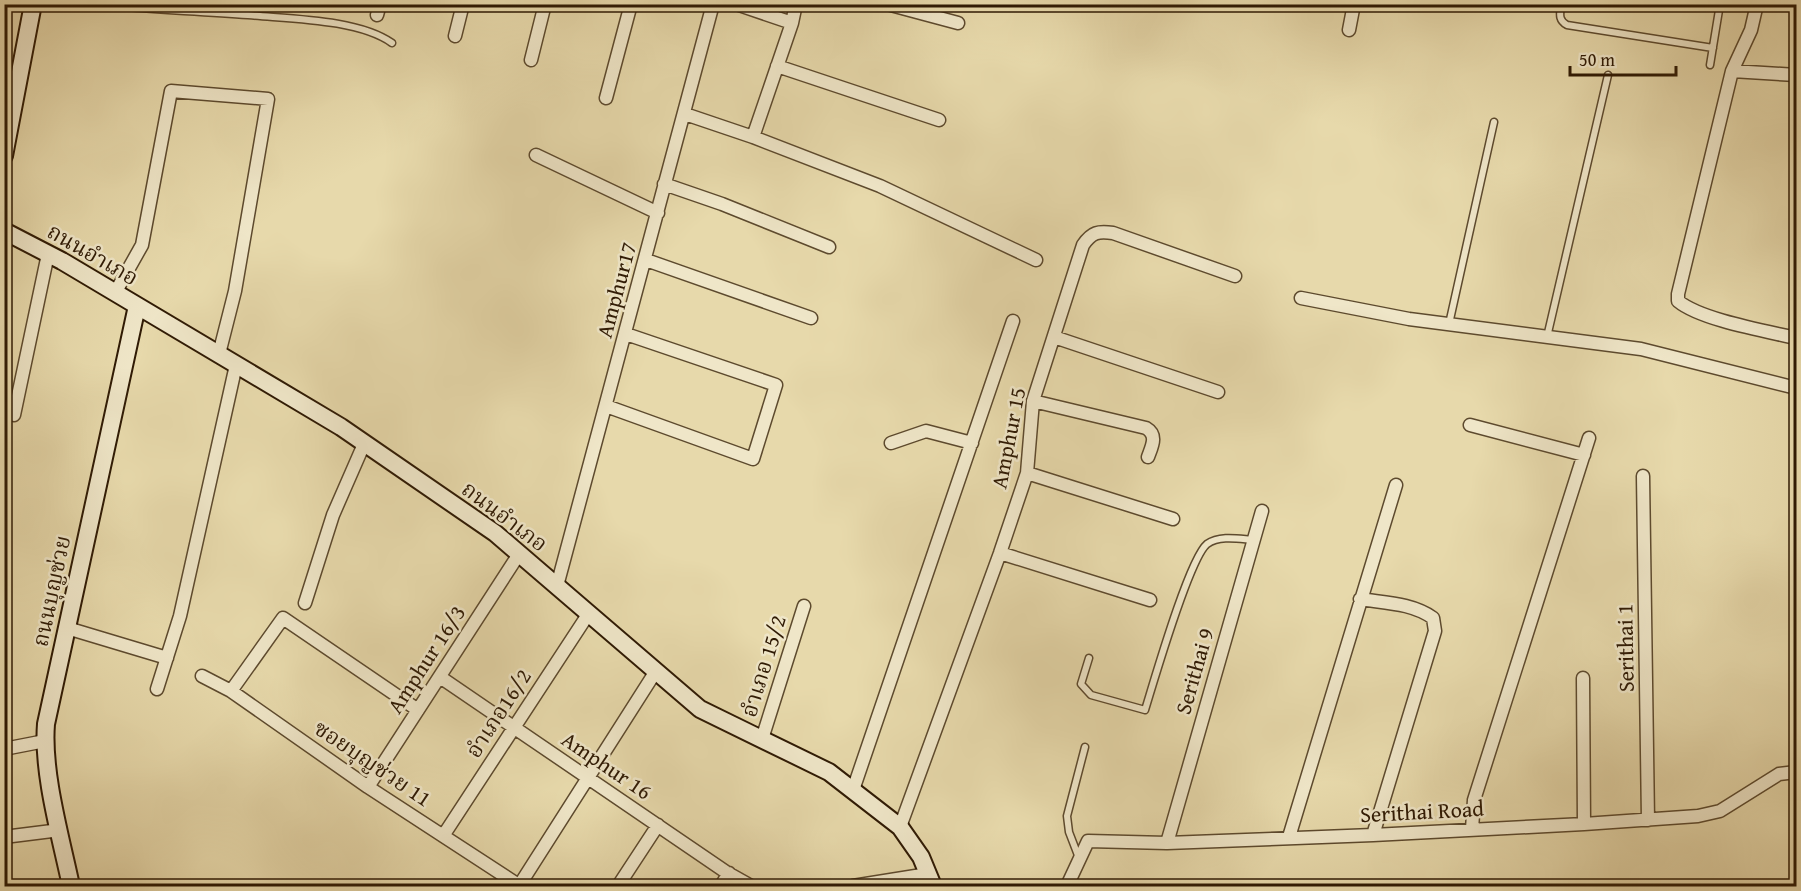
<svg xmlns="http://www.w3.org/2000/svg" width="1801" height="891" viewBox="0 0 1801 891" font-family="'Gentium Book Plus','Noto Serif Thai',serif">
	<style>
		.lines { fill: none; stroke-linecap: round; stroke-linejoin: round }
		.lane-casing { stroke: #5d4a2e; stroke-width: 9 }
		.street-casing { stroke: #5d4a2e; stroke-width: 15 }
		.secondary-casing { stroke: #2f1a04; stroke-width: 20 }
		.lane { stroke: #efe6c8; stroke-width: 6 }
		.street { stroke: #efe6c8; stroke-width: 12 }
		.secondary { stroke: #efe6c8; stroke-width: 16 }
		.labels { text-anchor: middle; stroke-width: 5; stroke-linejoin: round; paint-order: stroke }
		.street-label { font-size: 22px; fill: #2f1a04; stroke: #efe6c8 }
	</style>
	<rect width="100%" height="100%" fill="#e7d9ab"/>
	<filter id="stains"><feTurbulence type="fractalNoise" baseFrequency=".00333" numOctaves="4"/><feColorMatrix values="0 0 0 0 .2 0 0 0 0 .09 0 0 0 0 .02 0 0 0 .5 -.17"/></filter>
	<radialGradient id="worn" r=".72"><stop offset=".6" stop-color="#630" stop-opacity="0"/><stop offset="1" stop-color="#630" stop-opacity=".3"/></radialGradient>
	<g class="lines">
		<defs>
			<path id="lane" d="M87 4C140 9 194 11 248 15 290 19 358 19 392 43
				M1561 4C1560 14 1558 20 1567 25L1713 48
				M1710 65 1720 4
				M1449 324 1494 122
				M1547 337 1608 75
				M1089 658 1081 684 1091 695 1145 710C1154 681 1189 559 1207 544 1220 535 1239 539 1253 540
				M1079 858 1069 832 1067 816 1085 747"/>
			<path id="street" d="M736 4 792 23
				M887 4 958 23
				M1757 4 1751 30 1732 71 1678 294V301C1701 320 1766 331 1796 338
				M377 15 380 4
				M1349 30 1354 4
				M455 36 463 4
				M531 60 545 4
				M777 66 939 120
				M1732 71 1796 75
				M606 98 631 4
				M685 114 753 137 880 186 1036 260
				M753 137 792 23 796 4
				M536 155 658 213
				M664 184 722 204 829 247
				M646 260 811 318
				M115 293 142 245 171 91 268 99 235 291 219 354
				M1301 298 1409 319 1641 349 1796 388
				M1054 337 1218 392
				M1033 401 1146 428C1158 435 1152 446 1148 457
				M606 406 753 459 776 385 626 334
				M14 415 48 254
				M1470 425 1584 455
				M891 443 926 431 972 443
				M1027 473 1173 519
				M1643 476 1648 820
				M1000 553 1150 600
				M557 586 713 4
				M1360 599C1385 603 1412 603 1433 618L1435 631 1373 835
				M305 603 333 515 364 444
				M67 628 167 658
				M202 676 231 691 368 787 520 886
				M440 677 726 872 751 886
				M1583 678 1584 824
				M157 689 180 616 236 365
				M231 691 283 618 418 710
				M762 739 804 606
				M4 749 45 741
				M368 787 519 554
				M853 790 1013 321
				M900 827 1000 553 1027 473 1033 401 1083 245C1092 232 1098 231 1113 233L1235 276
				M1472 829 1474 800 1589 438
				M443 836 589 613
				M4 837 60 830
				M1289 837 1396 485
				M1167 843 1262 511
				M519 886 656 671
				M618 886 658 825
				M721 886 729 873
				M853 886 928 874
				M1067 886 1088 841 1167 843 1373 835 1584 824 1698 816 1720 811 1779 774 1796 772"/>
			<path id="secondary" d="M4 156 33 4
				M4 231 62 261 341 427 495 533 700 709 829 772 900 827 921 857 933 886
				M71 886C61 838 42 773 46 724L137 306"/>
		</defs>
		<use href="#lane" class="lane-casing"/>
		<use href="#street" class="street-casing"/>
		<use href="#secondary" class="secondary-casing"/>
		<use href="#lane" class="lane"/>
		<use href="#street" class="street"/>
		<use href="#secondary" class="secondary"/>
	</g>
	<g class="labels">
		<g class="street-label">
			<text transform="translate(93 254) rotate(30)" y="8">ถนนอำเภอ</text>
			<text transform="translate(616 290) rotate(-75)" y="8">Amphur17</text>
			<text transform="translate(1008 438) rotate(-79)" y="8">Amphur 15</text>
			<text transform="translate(505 516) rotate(37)" y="8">ถนนอำเภอ</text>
			<text transform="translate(51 591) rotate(-78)" y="8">ถนนบุญช่วย</text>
			<text transform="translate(1625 648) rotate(-91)" y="8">Serithai 1</text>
			<text transform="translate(426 659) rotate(-57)" y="8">Amphur 16/3</text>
			<text transform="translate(763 666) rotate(-73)" y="8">อำเภอ 15/2</text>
			<text transform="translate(1194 671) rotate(-74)" y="8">Serithai 9</text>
			<text transform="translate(498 713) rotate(-57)" y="8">อำเภอ16/2</text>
			<text transform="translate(373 763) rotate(34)" y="8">ซอยบุญช่วย 11</text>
			<text transform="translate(607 765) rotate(34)" y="8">Amphur 16</text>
			<text transform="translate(1422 811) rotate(-3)" y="8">Serithai Road</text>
		</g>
	</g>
	<rect width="1801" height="891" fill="none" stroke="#e7d9ab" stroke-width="24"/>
	<rect x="6" y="6" width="1789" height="879" fill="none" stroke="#2f1a04" stroke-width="3"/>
	<rect x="12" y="12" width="1777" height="867" fill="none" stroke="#2f1a04" stroke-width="1.5"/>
	<path d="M1570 66v9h106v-9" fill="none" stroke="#2f1a04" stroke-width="3"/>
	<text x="1579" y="66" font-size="18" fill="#2f1a04" stroke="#efe6c8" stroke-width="4.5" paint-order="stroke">50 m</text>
	<rect width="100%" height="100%" filter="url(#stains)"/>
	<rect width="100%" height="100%" fill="url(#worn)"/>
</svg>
